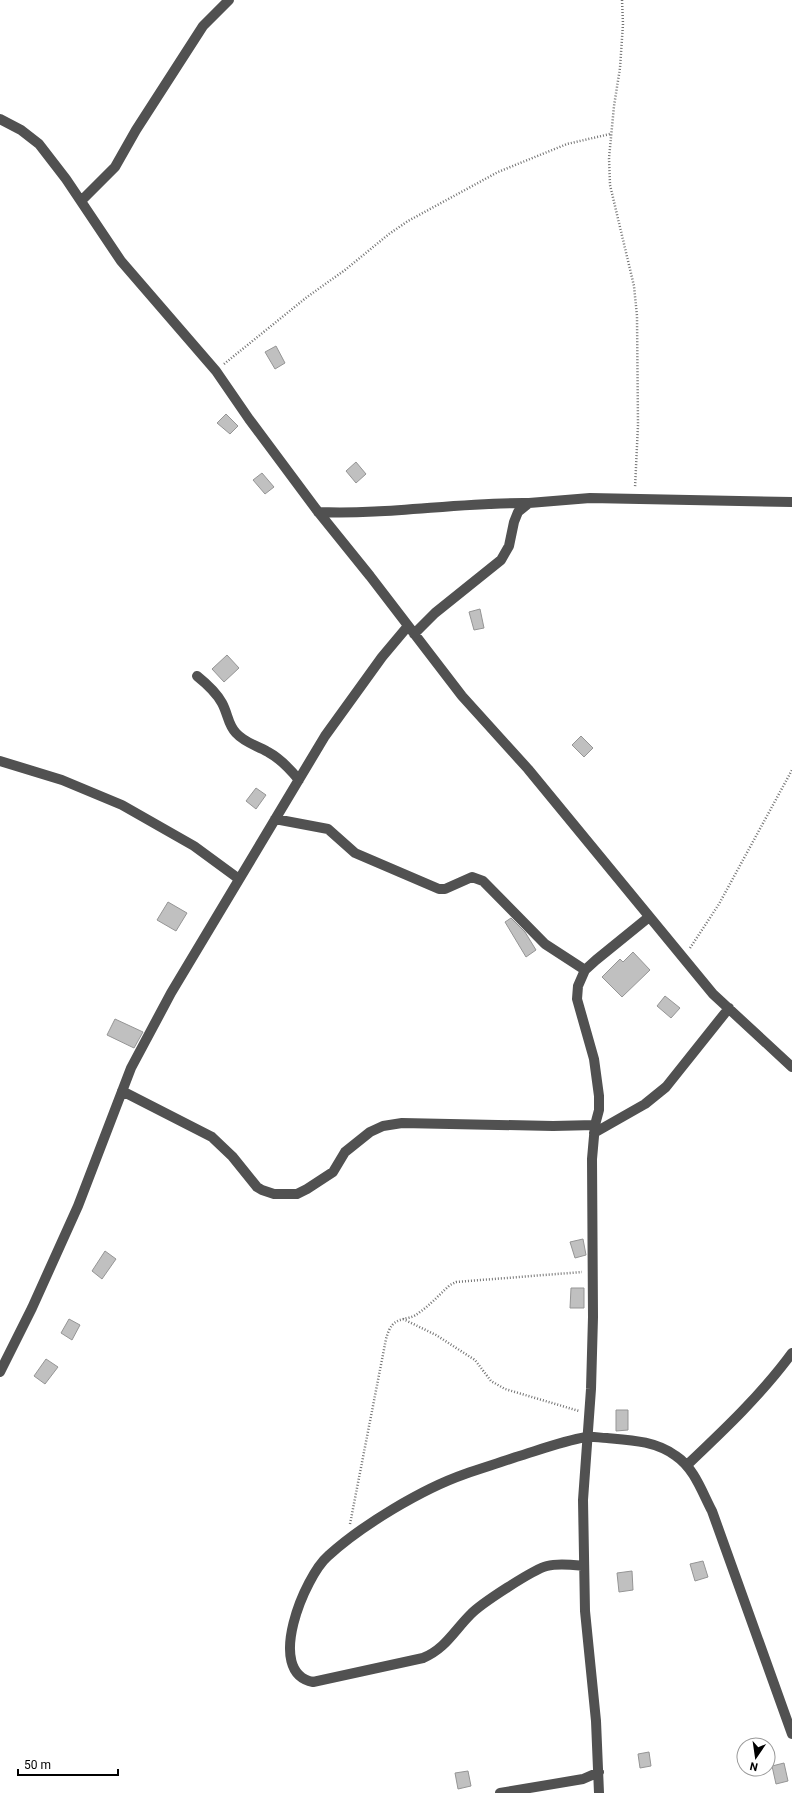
<svg xmlns="http://www.w3.org/2000/svg" width="792" height="1793" viewBox="0 0 792 1793" font-family="Roboto,sans-serif">
	<style>
		.building { fill: #c0c0c0; stroke: #959595 }
		.lines { fill: none; stroke-linecap: round; stroke-linejoin: round }
		.path { stroke: #737373; stroke-width: 2.5; stroke-dasharray: 1 2; stroke-linecap: butt }
		.minor { stroke: #515151; stroke-width: 10 }
	</style>
	<rect width="100%" height="100%" fill="#fff"/>
	<path class="building" d="M276 346 285 363 275 369 265 352Z
		M226 414 238 426 230 434 217 423Z
		M356 462 366 474 356 483 346 471Z
		M262 473 274 487 265 494 253 480Z
		M480 609 484 628 474 630 469 612Z
		M227 655 239 668 224 682 212 669Z
		M581 736 593 748 584 757 572 745Z
		M256 788 266 795 256 809 246 801Z
		M168 902 187 913 176 931 157 920Z
		M511 918 525 932 536 950 526 957 505 922Z
		M633 952 650 970 622 997 602 977 620 959 623 962Z
		M665 996 680 1008 671 1018 657 1006Z
		M115 1019 143 1032 134 1048 107 1035Z
		M583 1239 586 1255 575 1258 570 1242Z
		M105 1251 116 1259 102 1279 92 1271Z
		M571 1288H584V1308H570Z
		M69 1319 80 1325 72 1340 61 1333Z
		M46 1359 58 1367 45 1384 34 1376Z
		M616 1410H628V1430L616 1431Z
		M703 1561 708 1577 695 1581 690 1564Z
		M632 1571 633 1590 619 1592 617 1573Z
		M649 1752 651 1766 640 1768 638 1754Z
		M784 1763 788 1781 776 1784 772 1766Z
		M468 1771 471 1786 458 1789 455 1773Z"/>
	<g class="lines">
		<path class="path" d="M622 0 623 24 620 68 614 106 609 158 610 185 634 286 637 316 638 425 635 488
			M224 364 307 297 345 270 389 234 408 221 498 172 567 144 610 134
			M690 948 719 904 792 770
			M403 1319 436 1335 475 1360 491 1381 505 1389 579 1411
			M350 1524 386 1339C393 1312 406 1324 420 1312 431 1304 440 1294 450 1285L456 1282 582 1272"/>
		<path class="minor" d="M0 119 21 130 39 144 66 179 121 261 216 371 249 419 316 509 370 576 462 696 528 769 713 994 792 1067
			M81 201 115 167 136 130 203 26 229 0
			M318 512C389 515 458 502 529 503
			M414 634 435 613 501 560 509 546 514 522 518 512 529 503 590 498 792 502
			M197 676C207 684 216 692 222 703 228 714 228 725 236 733 245 743 256 745 268 752 281 759 290 769 299 780
			M0 761 62 780 122 805 194 846 239 879
			M275 819 328 829 355 853 439 889H445L472 877 483 881 545 944 585 970
			M122 1091 212 1137 232 1156 257 1187 262 1190 274 1194H297L307 1189 333 1172 345 1152 370 1132 383 1126 402 1123 553 1126 595 1125
			M594 1133 645 1104 666 1087 729 1008
			M0 1372 32 1308 78 1206 131 1068 171 993 325 736 382 657 408 626
			M687 1465C724 1430 762 1394 792 1353
			M584 1566C573 1565 559 1563 547 1566 534 1569 480 1604 470 1615 454 1631 445 1649 423 1658L313 1682C264 1673 305 1576 328 1556 362 1525 422 1489 465 1474 482 1468 499 1463 516 1457 539 1450 563 1441 586 1437 593 1436 600 1438 607 1438 631 1440 656 1441 676 1456 694 1468 702 1492 712 1511L792 1734
			M500 1793 583 1779 599 1772
			M599 1793 596 1721 585 1611 583 1500 591 1389 593 1317 592 1159 595 1125 599 1110V1096L594 1059 577 999 578 986 585 970 596 960 649 917"/>
	</g>
	<g transform="translate(756 1757) rotate(193)"><circle r="19" fill="#ffffff" stroke="#999999"/>
	<path d="M0-3L7 15L0 10L-7 15Z" fill="#000000"/>
	<text y="-6" font-size="11" font-weight="bold" text-anchor="middle" fill="#000000">N</text>
	</g>
	<path d="M18 1769v6h100v-6" fill="none" stroke="#000000" stroke-width="2"/>
	<text x="24" y="1769" font-size="12" fill="#000000" stroke="#ffffff" stroke-width="3" paint-order="stroke">50 m</text>
</svg>
